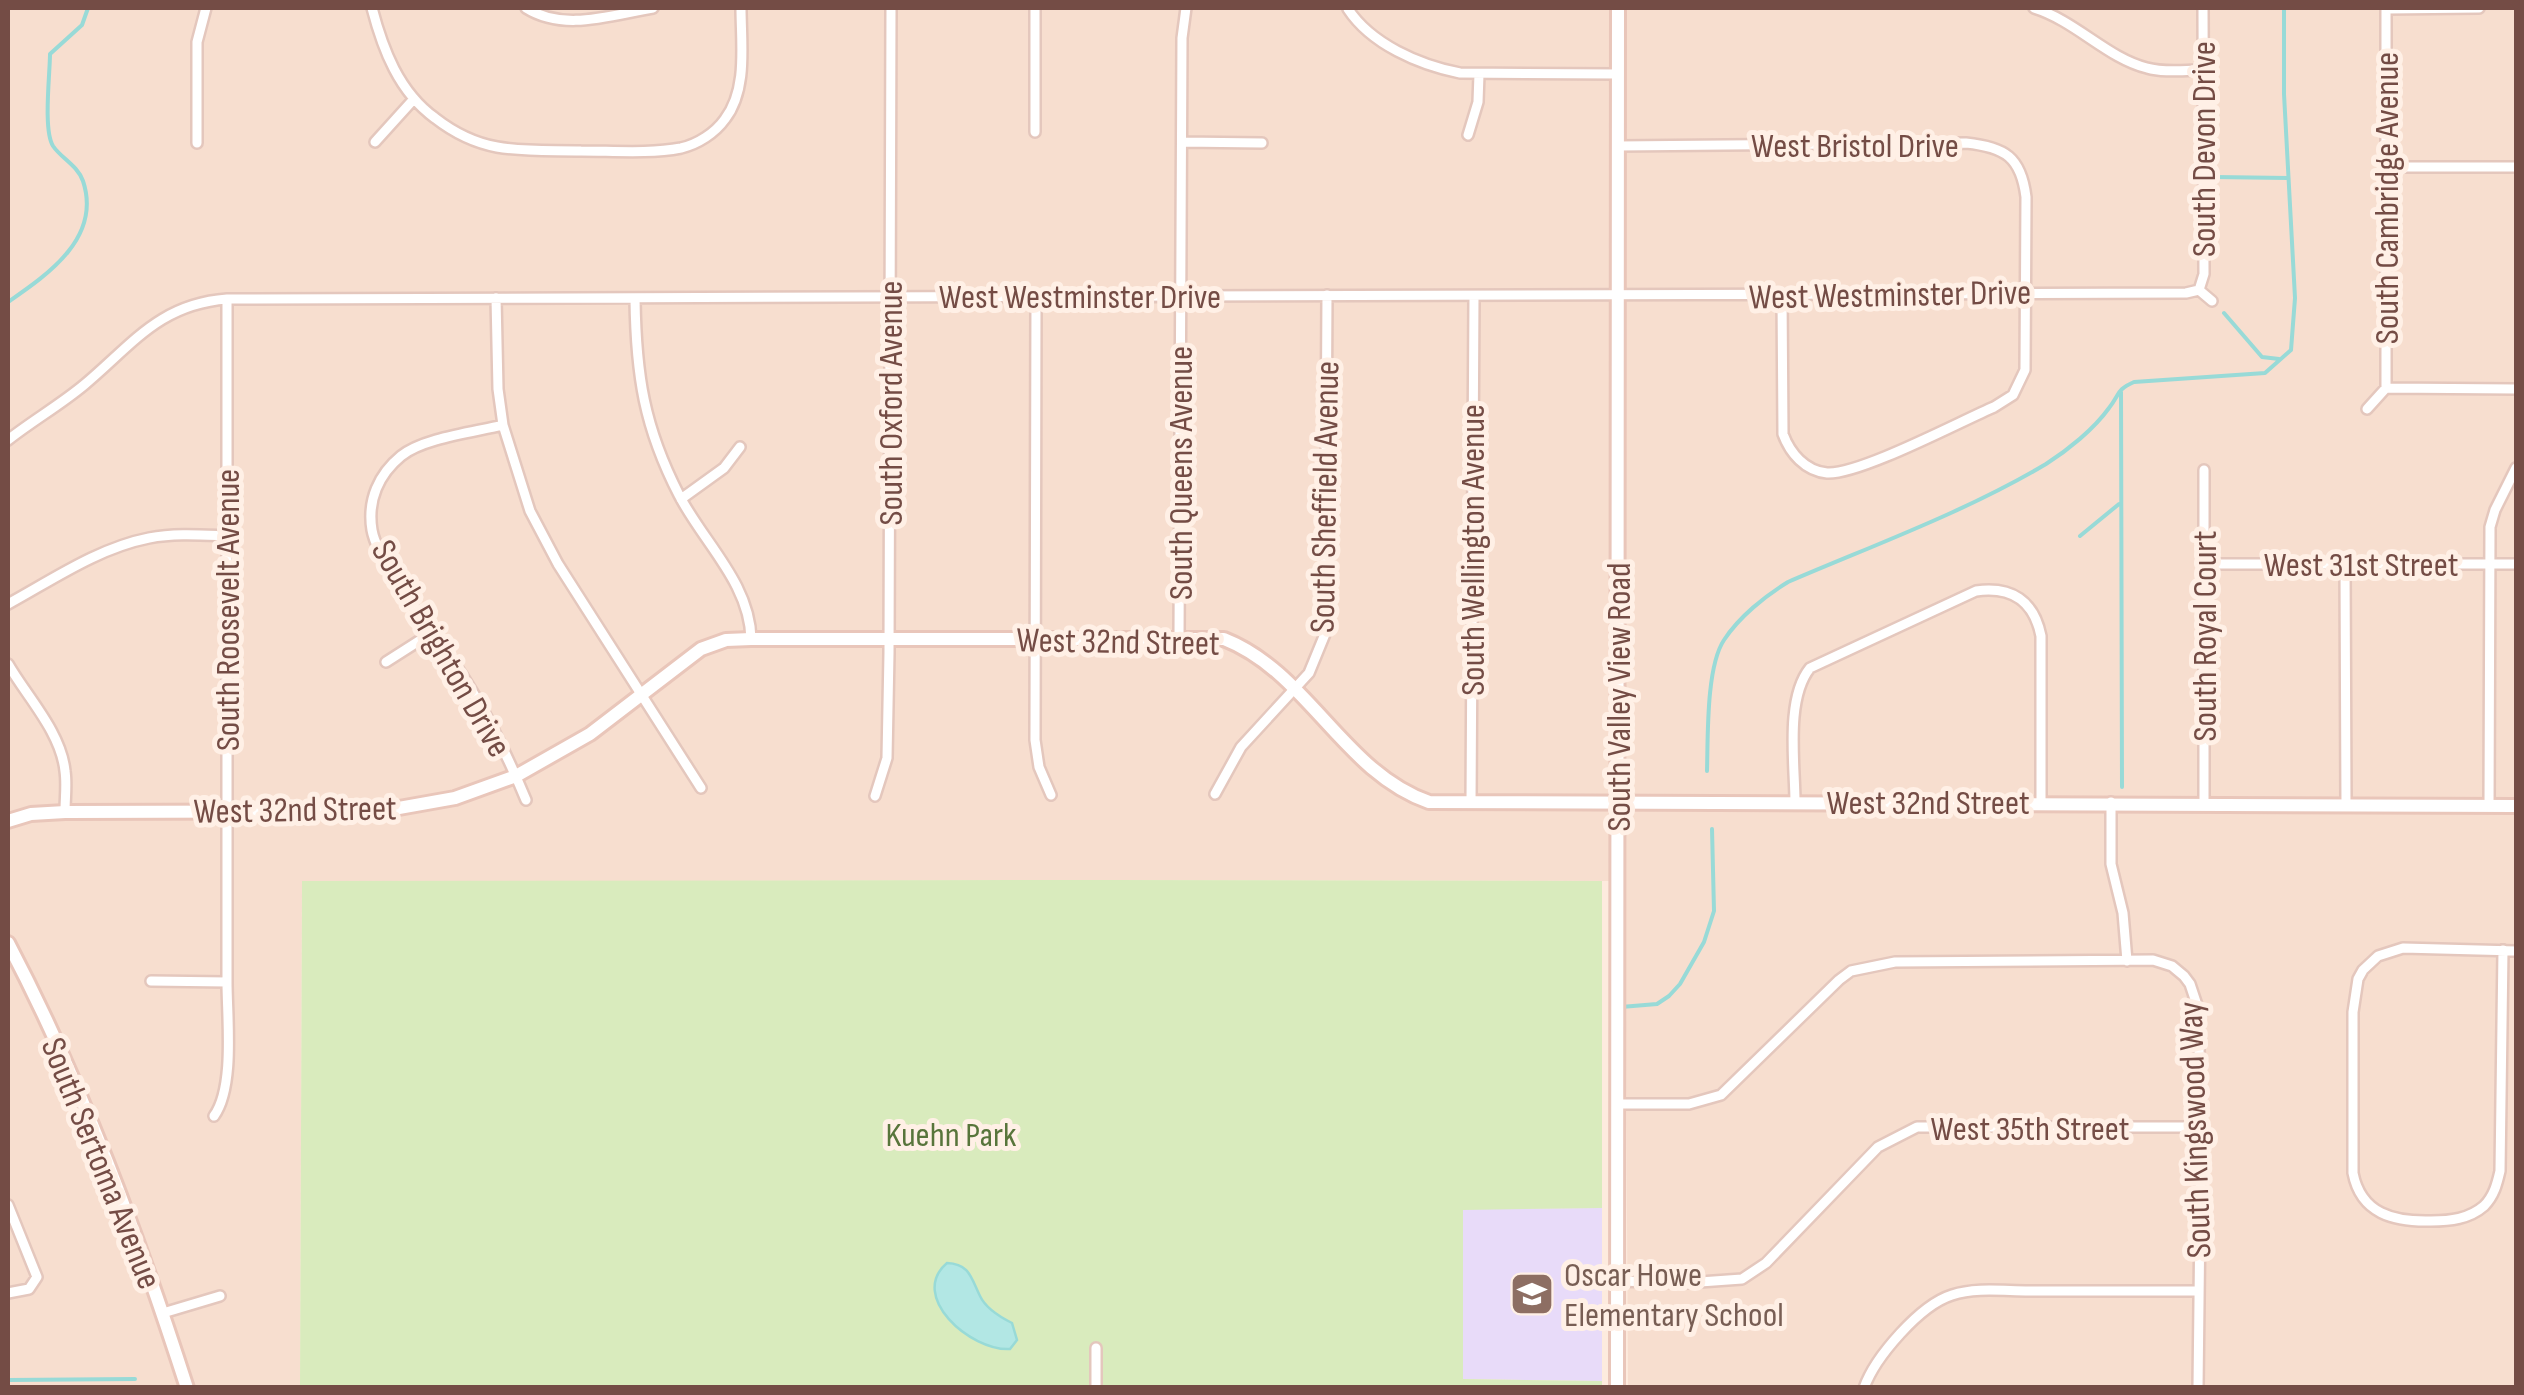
<svg xmlns="http://www.w3.org/2000/svg" width="2524" height="1395" viewBox="0 0 2524 1395" font-family="'Sofia Sans Condensed',sans-serif">
	<style>
		.residential { fill: #f7decf }
		.education { fill: #e8dbf9 }
		.green { fill: #d9ebbd }
		.water { fill: #b2e7e4; stroke: #98dad7; stroke-width: 2.5 }
		.lines { fill: none; stroke-linecap: round; stroke-linejoin: round }
		.stream { stroke: #98dad7; stroke-width: 4 }
		.street-casing { stroke: #e4c7bd; stroke-width: 14 }
		.secondary-casing { stroke: #e9c6ba; stroke-width: 18 }
		.street { stroke: #fff; stroke-width: 9 }
		.secondary { stroke: #fff; stroke-width: 12 }
		.labels { text-anchor: middle; stroke-width: 10; stroke-linejoin: round; paint-order: stroke }
		.street-label { font-size: 35px; fill: #744c45; stroke: #fff0e6 }
		.park-label { font-size: 35px; fill: #58753b; stroke: #fff0e6 }
		.education-label { font-size: 35px; fill: #785e54; stroke: #fff0e6; text-anchor: start }
	</style>
	<rect width="100%" height="100%" fill="#fdebde"/>
	<path class="residential" d="M8 8H2516V1387H1628L1625 881 1105 880 302 882 300 1387 8 1388Z"/>
	<path class="education" d="M1602 1208V1381L1463 1379V1209Z"/>
	<path class="green" d="M1105 880 1602 881V1208L1463 1210V1379L1602 1381V1387L300 1388 302 881Z"/>
	<path class="water" d="M947 1263C970 1264 971 1278 980 1296 986 1309 1000 1317 1012 1323L1017 1340 1010 1349C970 1351 908 1296 947 1263Z"/>
	<g class="lines">
		<path class="stream" d="M2214 177 2288 178
			M8 302C47 275 102 238 83 181 78 166 61 158 53 146 43 130 50 74 50 54L82 25 88 8
			M2224 313 2262 357 2279 359
			M2121 392 2122 787
			M2080 536 2119 504
			M1707 771C1708 738 1706 667 1724 640 1739 617 1765 596 1788 582 1874 545 1965 512 2046 464 2068 450 2094 429 2109 408 2120 394 2116 390 2134 382L2265 373 2291 350 2295 298 2284 94V8
			M1621 1007 1657 1004 1669 996 1680 984 1704 942 1714 911 1712 829
			M8 1380 135 1379"/>
		<defs>
			<path id="street" d="M372 8C383 50 399 92 435 118 453 132 475 143 497 147 525 152 554 150 581 151 614 151 649 154 681 148 698 144 715 133 725 119 748 89 741 43 741 8
				M526 8C564 32 611 15 653 8
				M1035 8V132
				M2034 8C2076 21 2107 58 2147 68 2164 73 2184 70 2202 70
				M2386 8V388
				M1348 9C1371 44 1419 65 1460 73L1618 74
				M2386 9 2479 8
				M1468 135 1478 102 1479 74
				M375 142 413 100
				M1182 142 1262 143
				M197 143V42L206 8
				M1618 146 1966 143C2005 147 2021 157 2026 197L2025 370 2013 395 1994 407C1959 422 1859 475 1827 473 1805 471 1790 453 1783 434L1782 295
				M2386 167H2516
				M2199 290 2204 274 2203 8
				M2199 290 2212 301
				M1036 296 1035 740 1039 767 1051 795
				M496 298 498 389 503 425 530 511 558 564 701 788
				M635 299C636 375 644 427 679 495 703 542 750 583 751 639
				M2367 409 2386 388 2516 389
				M503 425C475 432 423 438 401 456 379 474 367 500 372 530 378 565 442 644 464 678 489 717 508 757 526 800
				M8 440C32 421 60 405 84 385 132 345 159 304 227 299L2186 293 2199 290
				M2204 470V803
				M681 499 724 468 740 447
				M2205 564H2516
				M2345 565 2346 805
				M8 604C52 580 98 548 149 538 175 533 201 535 227 536
				M1179 638 1182 38 1186 8
				M386 662 433 632
				M8 664C27 697 61 732 65 771 67 784 65 798 65 812
				M1215 794 1241 747 1309 673 1325 634 1327 295
				M875 796 887 758 889 653 891 8
				M2111 802V864L2123 913 2127 961
				M1471 803 1474 296
				M1795 803C1795 764 1785 699 1810 668L1976 591C2012 586 2034 601 2041 636V802
				M2489 806 2490 527 2495 510 2516 468
				M2503 950 2500 1171C2497 1184 2494 1196 2484 1206 2469 1219 2450 1221 2431 1221 2394 1222 2361 1214 2353 1173V1012L2358 979 2363 970 2378 956 2403 948 2516 951
				M151 981 227 982
				M1618 1104H1689L1721 1095 1839 980 1851 971 1895 962 2153 960 2172 966 2184 976 2190 984 2198 1008 2201 1127 2198 1388
				M214 1116C235 1087 227 1018 227 982V299
				M8 1205 37 1277 29 1289 8 1293
				M1618 1281 1686 1283 1742 1279 1766 1263 1878 1147 1917 1127H2201
				M163 1313 220 1296
				M1096 1348V1388
				M1864 1388C1875 1357 1920 1305 1952 1295 1976 1287 2004 1291 2029 1291 2085 1291 2142 1291 2198 1291"/>
			<path id="secondary" d="M8 821 31 814 65 812 382 811 455 798 516 776 590 734 701 649 726 640 751 639H1224C1308 672 1343 772 1429 802L2516 806
				M8 943C82 1084 138 1236 187 1388
				M1617 1388 1618 8"/>
		</defs>
		<use href="#street" class="street-casing"/>
		<use href="#secondary" class="secondary-casing"/>
		<use href="#street" class="street"/>
		<use href="#secondary" class="secondary"/>
	</g>
	<defs>
		<symbol id="school-square" viewBox="-11 -11 22 22"><rect x="-9" y="-9" width="18" height="18" rx="4" fill="#8d6e63" stroke="#fff0e6"/><path d="M0-5L7-2L0 1L-7-2ZM-4 1L0 2.5L4 1V4Q0 6-4 4Z" fill="#fff"/></symbol>
	</defs>
	<g fill-rule="evenodd">
		<use href="#school-square" x="1507" y="1269" width="50" height="50"/>
	</g>
	<g class="labels">
		<g class="street-label">
			<text x="1855" y="157">West Bristol Drive</text>
			<text transform="translate(2203 149) rotate(-90)" y="12">South Devon Drive</text>
			<text transform="translate(2386 198) rotate(-90)" y="12">South Cambridge Avenue</text>
			<text transform="translate(1890 294) rotate(-1)" y="12">West Westminster Drive</text>
			<text x="1080" y="308">West Westminster Drive</text>
			<text transform="translate(890 403) rotate(-90)" y="12">South Oxford Avenue</text>
			<text transform="translate(1180 473) rotate(-90)" y="12">South Queens Avenue</text>
			<text transform="translate(1324 497) rotate(-89)" y="12">South Sheffield Avenue</text>
			<text transform="translate(1472 550) rotate(-90)" y="12">South Wellington Avenue</text>
			<text x="2361" y="576">West 31st Street</text>
			<text transform="translate(227 610) rotate(-90)" y="12">South Roosevelt Avenue</text>
			<text transform="translate(2204 636) rotate(-90)" y="12">South Royal Court</text>
			<text transform="translate(1118 641) rotate(1)" y="12">West 32nd Street</text>
			<text transform="translate(442 648) rotate(60)" y="12">South Brighton Drive</text>
			<text transform="translate(1618 697) rotate(-90)" y="12">South Valley View Road</text>
			<text x="1928" y="814">West 32nd Street</text>
			<text transform="translate(295 809) rotate(-1)" y="12">West 32nd Street</text>
			<text x="2030" y="1140">West 35th Street</text>
			<text transform="translate(2194 1130) rotate(-92)" y="12">South Kingswood Way</text>
			<text transform="translate(102 1163) rotate(68)" y="12">South Sertoma Avenue</text>
		</g>
		<g class="park-label">
			<text x="951" y="1146">Kuehn Park</text>
		</g>
		<g class="education-label">
			<text x="1564" y="1286">Oscar Howe<tspan x="1564" dy="40">Elementary School</tspan></text>
		</g>
	</g>
	<rect width="2524" height="1395" fill="none" stroke="#744c45" stroke-width="20"/>
</svg>
